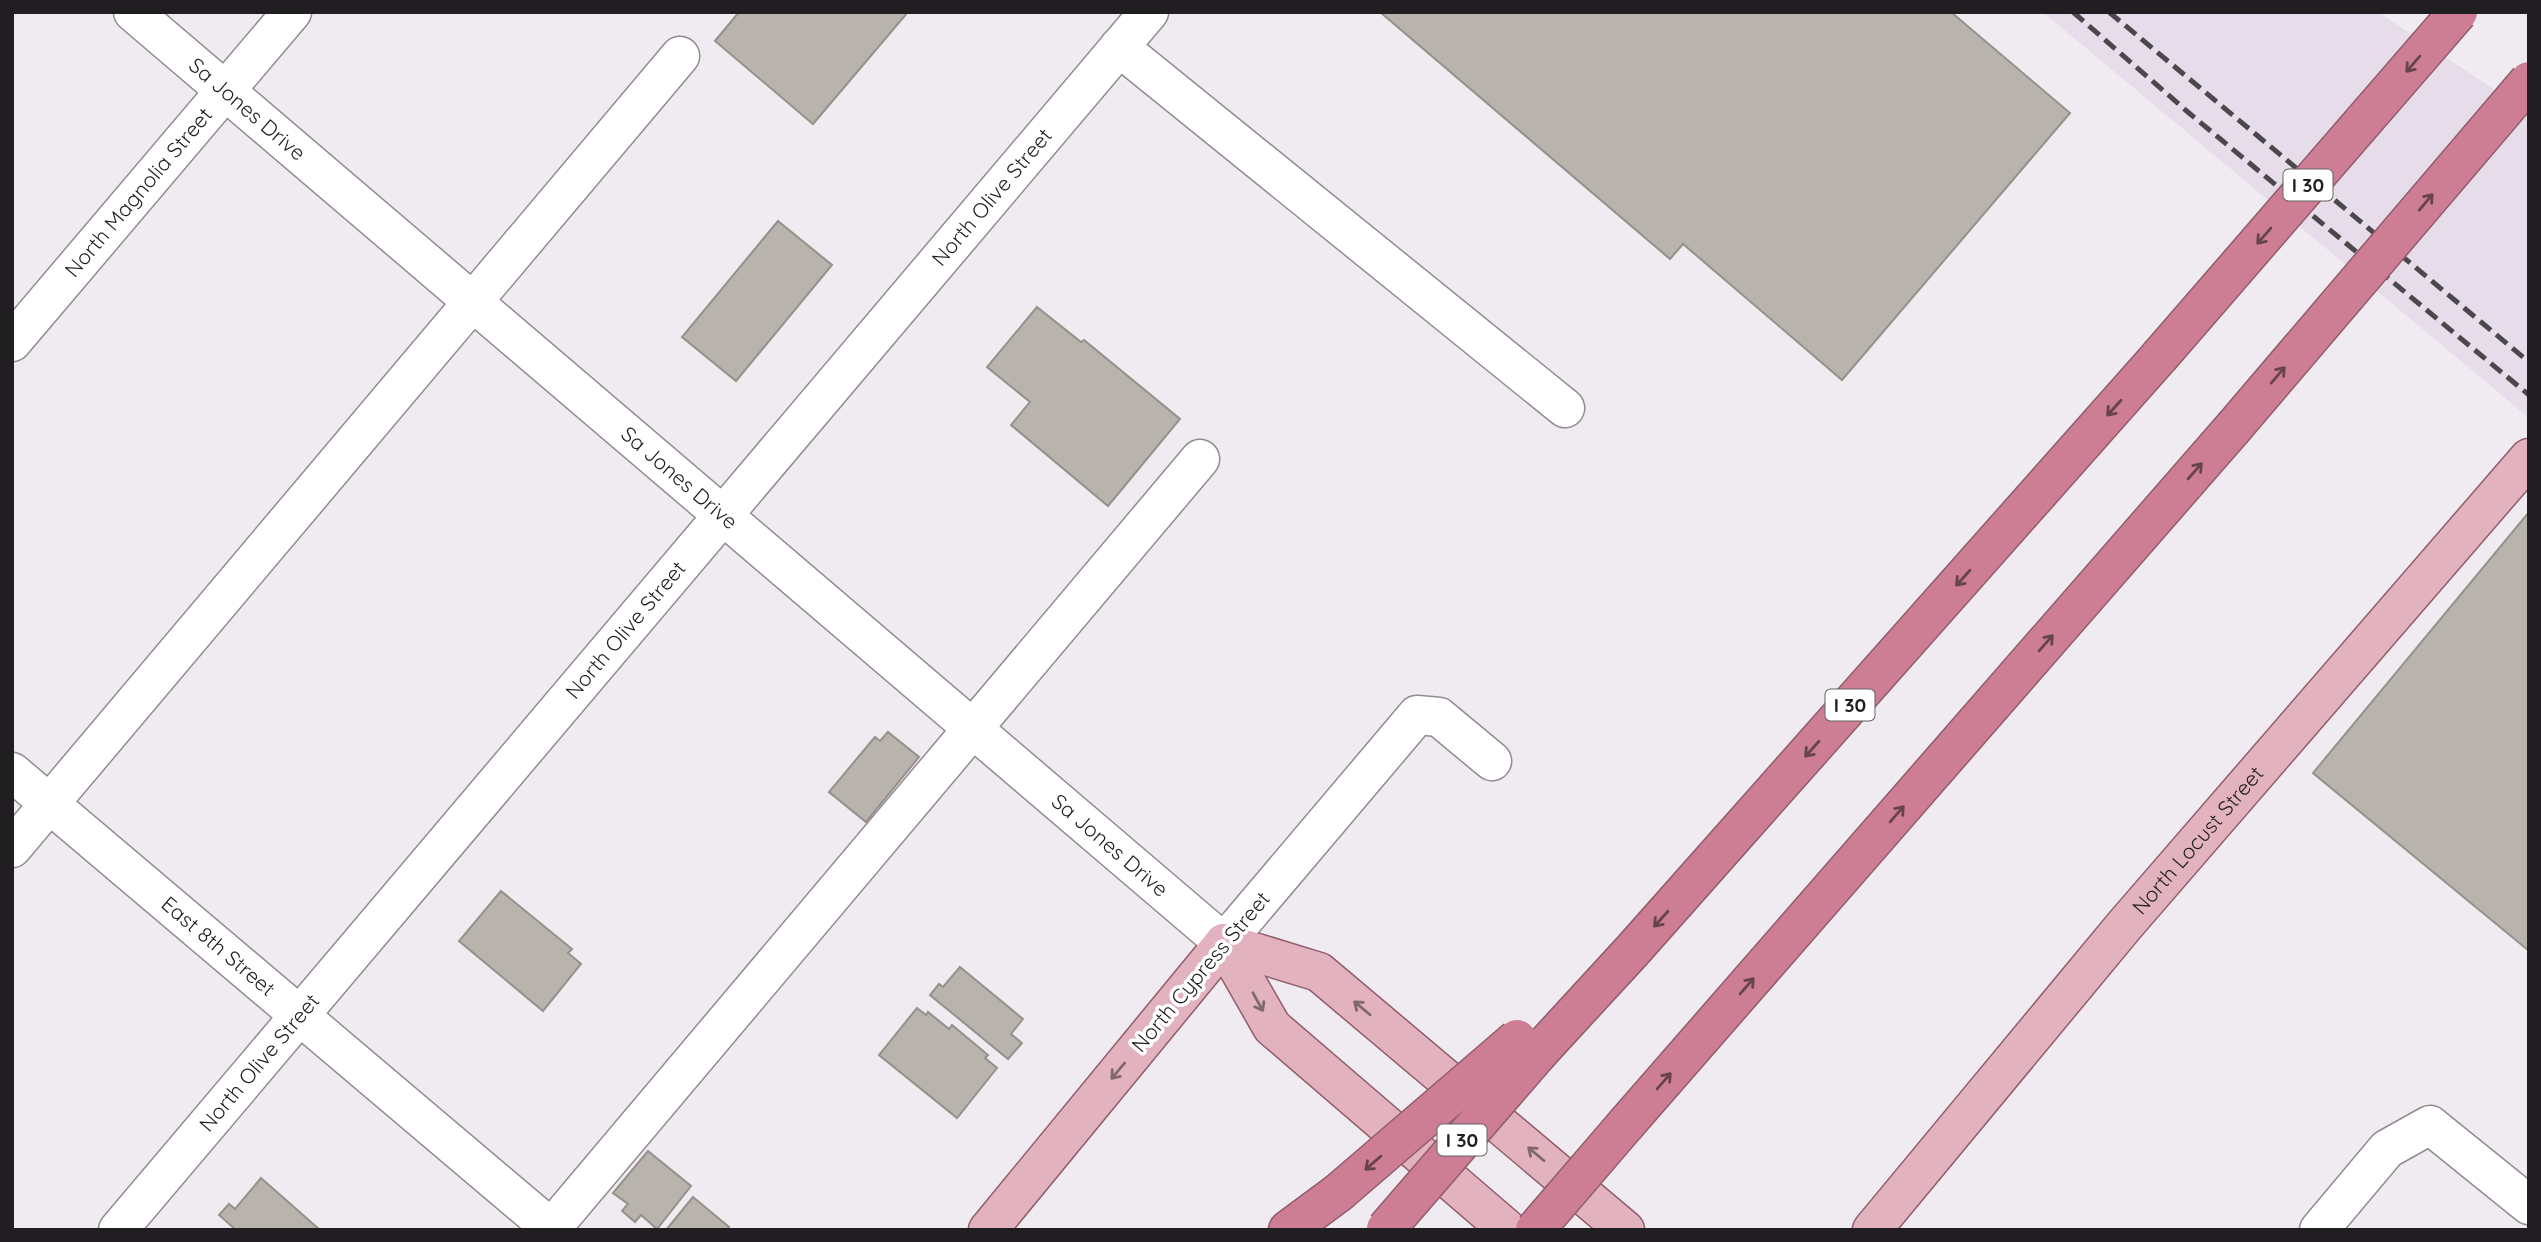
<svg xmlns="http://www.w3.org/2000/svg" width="2541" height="1242" viewBox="0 0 2541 1242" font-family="Quicksand,sans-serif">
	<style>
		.built { fill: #e7dce9 }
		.building { fill: #b9b3ad; stroke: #96908a; stroke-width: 2 }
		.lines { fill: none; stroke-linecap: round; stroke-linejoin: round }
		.minor-casing { stroke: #918c92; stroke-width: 41 }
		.major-casing { stroke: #915c6b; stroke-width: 41 }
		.highway-casing { stroke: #915c6b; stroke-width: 41 }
		.minor { stroke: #fff; stroke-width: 38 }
		.major { stroke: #e2b2bf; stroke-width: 38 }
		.highway { stroke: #ce7e94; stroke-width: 38 }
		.rail { stroke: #4b484b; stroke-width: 5; stroke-dasharray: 14 7; stroke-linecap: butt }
		.highway-bridge-casing { stroke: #915c6b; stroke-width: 41; stroke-linecap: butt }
		.highway-bridge { stroke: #ce7e94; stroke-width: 38 }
		.oneway { stroke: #66444e }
		.oneway2 { stroke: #816870 }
		.labels { text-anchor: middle; stroke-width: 7; stroke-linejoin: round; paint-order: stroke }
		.shield { fill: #fff; stroke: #636263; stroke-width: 2 }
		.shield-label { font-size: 19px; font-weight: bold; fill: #201e20 }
		.street-label { font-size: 21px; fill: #201e20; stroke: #fff }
	</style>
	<rect width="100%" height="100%" fill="#f0eaf1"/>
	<path class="built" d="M2043 12H2378L2529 113V418Z"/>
	<path class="building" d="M739 12H908L813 124 715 41Z
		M1380 12H1951L2070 113 1842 380 1683 244 1670 259Z
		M778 221 832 265 736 381 682 337Z
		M1037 307 1081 342 1084 340 1180 419 1108 506 1011 425 1030 402 987 367Z
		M2529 512V951L2313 773Z
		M888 732 919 757 866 822 829 792 875 737 880 741Z
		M501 891 572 949 568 953 581 964 543 1011 459 941Z
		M960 967 1023 1019 1011 1034 1022 1043 1008 1059 930 995 939 984 943 987Z
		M917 1008 926 1015 928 1012 949 1029 952 1025 988 1055 985 1058 997 1068 957 1118 879 1055Z
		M648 1151 691 1186 657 1229 641 1215 635 1222 622 1211 628 1204 613 1193Z
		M261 1178 320 1230H236L219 1215 229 1204 235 1209Z
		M693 1197 729 1227 727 1230H666Z"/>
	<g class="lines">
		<defs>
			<g id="minor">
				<path id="s1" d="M133 12 1224 943 1417 715 1439 717 1492 761"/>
				<path d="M1119 47 1565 408"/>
				<path id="s2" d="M12 342 292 12"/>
				<path id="s3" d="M12 772 553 1230"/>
				<path d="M12 848 680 56"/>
				<path id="s4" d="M118 1230 1149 12"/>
				<path d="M550 1230 1200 459"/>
				<path d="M2319 1230 2387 1149 2430 1125 2529 1205"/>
			</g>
			<g id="major">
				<path d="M1224 943 1319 972 1625 1230"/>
				<path d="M1224 943 1272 1027 1508 1230"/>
				<path d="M988 1230 1224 943"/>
				<path id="s5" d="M1872 1230 2124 926 2529 458"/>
			</g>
			<path id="highway" d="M1539 1052 1632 951 2159 357
				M1626 1124 2234 427
				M1288 1230 1338 1193"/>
		</defs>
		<use href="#minor" class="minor-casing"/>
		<use href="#major" class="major-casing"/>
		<use href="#highway" class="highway-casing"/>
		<use href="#minor" class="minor"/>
		<use href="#major" class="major"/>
		<use href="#highway" class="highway"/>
		<path class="rail" d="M2073 12 2189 113 2529 395
			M2109 12 2529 362"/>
		<defs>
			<path id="highway-bridge" d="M2159 357 2458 12
				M2234 427 2529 81
				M1338 1193 1517 1039
				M1386 1229 1539 1052
				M1535 1230 1626 1124"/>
		</defs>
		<use href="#highway-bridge" class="highway-bridge-casing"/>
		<use href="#highway-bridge" class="highway-bridge"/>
	</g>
	<defs><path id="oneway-shaft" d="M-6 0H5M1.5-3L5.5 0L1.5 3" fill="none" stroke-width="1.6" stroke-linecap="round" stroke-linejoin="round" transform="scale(1.75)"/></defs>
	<g class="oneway">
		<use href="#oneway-shaft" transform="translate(2413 64) rotate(131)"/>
		<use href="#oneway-shaft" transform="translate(2426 202) rotate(-50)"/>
		<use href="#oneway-shaft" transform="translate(2264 236) rotate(131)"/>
		<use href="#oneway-shaft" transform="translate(2278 375) rotate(-50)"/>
		<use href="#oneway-shaft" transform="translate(2114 408) rotate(132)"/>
		<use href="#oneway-shaft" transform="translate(2195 471) rotate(-49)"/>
		<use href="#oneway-shaft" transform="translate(1963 578) rotate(132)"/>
		<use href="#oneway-shaft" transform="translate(2046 643) rotate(-49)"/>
		<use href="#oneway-shaft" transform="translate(1812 749) rotate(132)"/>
		<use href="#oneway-shaft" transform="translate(1897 814) rotate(-49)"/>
		<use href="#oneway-shaft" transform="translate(1661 919) rotate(132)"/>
		<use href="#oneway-shaft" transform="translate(1747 986) rotate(-49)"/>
		<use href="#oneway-shaft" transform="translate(1664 1081) rotate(-49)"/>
		<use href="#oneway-shaft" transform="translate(1373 1163) rotate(139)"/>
	</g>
	<g class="oneway2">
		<use href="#oneway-shaft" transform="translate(1258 1002) rotate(61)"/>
		<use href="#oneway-shaft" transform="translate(1362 1008) rotate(-140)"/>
		<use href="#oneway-shaft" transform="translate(1118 1071) rotate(130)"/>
		<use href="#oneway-shaft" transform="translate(1536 1154) rotate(-140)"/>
	</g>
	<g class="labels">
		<g class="shield">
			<rect x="2283.5" y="169.5" width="49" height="31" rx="5"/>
			<rect x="1825.5" y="689.5" width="49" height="31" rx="5"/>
			<rect x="1437.5" y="1124.5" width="49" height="31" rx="5"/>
		</g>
		<g class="shield-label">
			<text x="2308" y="192">I 30</text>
			<text x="1850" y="712">I 30</text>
			<text x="1462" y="1147">I 30</text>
		</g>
		<g class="street-label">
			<text dy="7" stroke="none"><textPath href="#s1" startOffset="150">Sa Jones Drive</textPath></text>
			<text dy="7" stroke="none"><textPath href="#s2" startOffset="196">North Magnolia Street</textPath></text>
			<text dy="7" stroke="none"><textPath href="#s4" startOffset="1353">North Olive Street</textPath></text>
			<text dy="7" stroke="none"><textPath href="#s1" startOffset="718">Sa Jones Drive</textPath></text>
			<text dy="7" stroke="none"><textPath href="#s4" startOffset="786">North Olive Street</textPath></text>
			<text dy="7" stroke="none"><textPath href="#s5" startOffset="508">North Locust Street</textPath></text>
			<text dy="7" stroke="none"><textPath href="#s1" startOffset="1284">Sa Jones Drive</textPath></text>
			<text dy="7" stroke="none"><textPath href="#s3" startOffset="270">East 8th Street</textPath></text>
			<text transform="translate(1201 972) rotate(-50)" y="7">North Cypress Street</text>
			<text dy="7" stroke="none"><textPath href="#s4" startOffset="219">North Olive Street</textPath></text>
		</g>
	</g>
	<rect width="2541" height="1242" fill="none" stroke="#201e20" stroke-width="28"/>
</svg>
